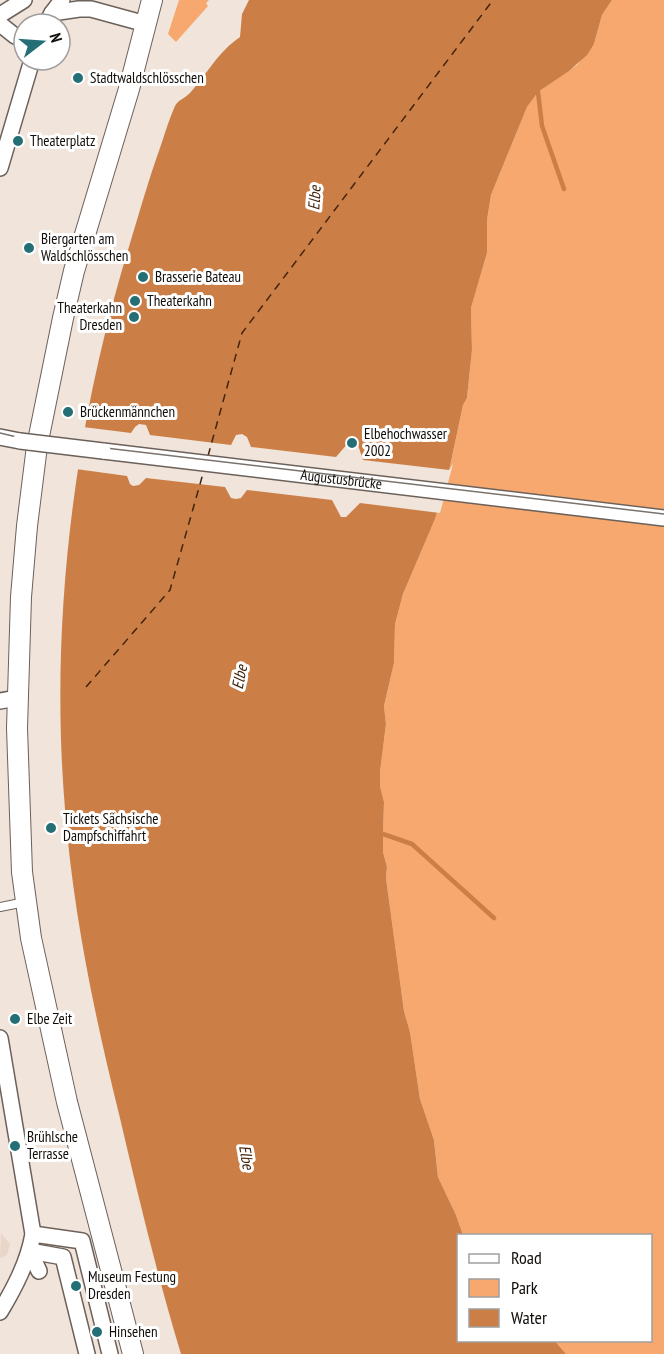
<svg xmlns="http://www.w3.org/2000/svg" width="664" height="1354" viewBox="0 0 664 1354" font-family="'PT Sans Narrow',sans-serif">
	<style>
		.built { fill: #e9d6c9 }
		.green { fill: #f6a86f }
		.water { fill: #cb7f47 }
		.pier { fill: #f0e4db }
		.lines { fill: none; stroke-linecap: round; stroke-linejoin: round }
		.stream { stroke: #cb7f47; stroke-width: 4.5 }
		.ferry { stroke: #43240c; stroke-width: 1.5; stroke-dasharray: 8 6; stroke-linecap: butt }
		.lane-casing { stroke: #6c615a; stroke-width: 10 }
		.street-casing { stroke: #6c615a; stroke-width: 18 }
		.secondary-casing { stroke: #6c615a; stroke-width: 22 }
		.lane { stroke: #fff; stroke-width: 8 }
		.street { stroke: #fff; stroke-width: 15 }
		.secondary { stroke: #fff; stroke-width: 20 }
		.tram { stroke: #7a726c; stroke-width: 1.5 }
		.street-bridge-casing { stroke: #6c615a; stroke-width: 18; stroke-linecap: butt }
		.street-bridge { stroke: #fff; stroke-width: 15 }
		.poi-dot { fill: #246e76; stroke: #fff; stroke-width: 2 }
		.labels { text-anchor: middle; stroke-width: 6; stroke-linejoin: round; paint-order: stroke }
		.poi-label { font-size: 15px; fill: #110d0a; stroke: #fff; text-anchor: start }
		.street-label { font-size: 15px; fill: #110d0a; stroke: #fff }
		.water-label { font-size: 16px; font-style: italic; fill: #43240c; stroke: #fff }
	</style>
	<rect width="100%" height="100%" fill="#f0e4db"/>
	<path class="built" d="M1 1233 10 1244 7 1255 0 1258Z"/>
	<path class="green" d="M179 0H209L206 3 208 6 176 42 168 34Z
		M612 0H664V1354H566L555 1341 650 1340V1236L463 1235 456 1215 438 1177 434 1140 420 1099 410 1032 404 1011 386 878 387 867 383 852V834L384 802 380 786V772L386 724 384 706 394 663 395 624 403 594 435 519 449 471 463 405 467 398 472 350 471 308 487 253V220L491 195 527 107 538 92 577 65 594 44 602 15Z"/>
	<path class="water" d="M249 0H612L602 15 594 44 587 55 569 71 538 92 527 107 491 195 487 220V253L471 308 472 350 467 398 463 405 449 471 435 519 403 594 395 624 394 663 384 706 386 724 380 772V786L384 802 383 834V852L387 867 386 878 404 1011 410 1032 420 1099 434 1140 438 1177 456 1215 463 1235 458 1236V1340L555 1341 566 1354H181C157 1275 138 1195 119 1114 94 1013 73 912 65 809 50 631 72 442 122 270 135 228 146 187 161 145 165 133 169 119 175 106 178 100 184 99 190 93 207 74 218 52 240 37L242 14Z"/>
	<path class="pier" d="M139 424 146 425 150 435 231 445 236 435 242 434 247 437 251 447 336 457 349 442H354L358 445 363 460 449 470 453 464 440 513 360 503 346 517H341L332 500 247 490 241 498 236 499 231 498 225 487 146 478 139 485 133 486 130 484 127 476 76 469 83 427 131 433 135 427Z"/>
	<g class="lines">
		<path class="stream" d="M538 92 542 126 564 189
			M383 834 412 844 494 918"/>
		<path class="ferry" d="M208 456 242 333 493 0
			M86 687 170 590 204 470"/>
		<defs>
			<path id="lane" d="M0 907 25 902"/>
			<g id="street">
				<path d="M52 13 79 9H91L146 24"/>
				<path d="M0 15 24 0"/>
				<path d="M0 24 15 36"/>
				<path d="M46 24 52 13 62 0"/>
				<path d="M0 168 32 60"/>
				<path d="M0 437 20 441"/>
				<path id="s1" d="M103 451 664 518"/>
				<path d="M0 701 17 698"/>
				<path d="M0 1038 33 1234C28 1262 15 1287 0 1312"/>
				<path d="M33 1234 82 1241 110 1354"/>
				<path d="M30 1251 63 1257 87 1354"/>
				<path d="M30 1251 39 1271"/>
			</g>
			<path id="secondary" d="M133 1354 67 1102 31 938 22 872 17 728 21 597 27 526 37 446 63 318 74 271 129 89 152 0"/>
		</defs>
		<use href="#lane" class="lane-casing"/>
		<use href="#street" class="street-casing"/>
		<use href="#secondary" class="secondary-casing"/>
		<use href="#lane" class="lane"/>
		<use href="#street" class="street"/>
		<use href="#secondary" class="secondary"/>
		<path class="tram" d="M0 433 21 438 664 514"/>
		<defs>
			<path id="street-bridge" d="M20 441 103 451"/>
		</defs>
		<use href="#street-bridge" class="street-bridge-casing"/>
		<use href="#street-bridge" class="street-bridge"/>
	</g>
	<g class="poi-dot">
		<circle cx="78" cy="78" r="6"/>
		<circle cx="18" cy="141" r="6"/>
		<circle cx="29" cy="248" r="6"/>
		<circle cx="143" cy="277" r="6"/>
		<circle cx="135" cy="301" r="6"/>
		<circle cx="134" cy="317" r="6"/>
		<circle cx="68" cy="412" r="6"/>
		<circle cx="352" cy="443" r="6"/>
		<circle cx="51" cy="828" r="6"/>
		<circle cx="15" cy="1019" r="6"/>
		<circle cx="15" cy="1146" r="6"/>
		<circle cx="76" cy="1286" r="6"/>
		<circle cx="97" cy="1332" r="6"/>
	</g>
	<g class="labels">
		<g class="poi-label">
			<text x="90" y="83">Stadtwaldschlösschen</text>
			<text x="30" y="146">Theaterplatz</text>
			<text x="41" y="244">Biergarten am<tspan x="41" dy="17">Waldschlösschen</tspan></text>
			<text x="155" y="282">Brasserie Bateau</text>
			<text x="147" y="306">Theaterkahn</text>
			<text x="122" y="313" text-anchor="end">Theaterkahn<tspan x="122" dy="17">Dresden</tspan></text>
			<text x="80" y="417">Brückenmännchen</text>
			<text x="364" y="439">Elbehochwasser<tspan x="364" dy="17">2002</tspan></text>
			<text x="63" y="824">Tickets Sächsische<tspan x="63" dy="17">Dampfschiffahrt</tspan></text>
			<text x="27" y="1024">Elbe Zeit</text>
			<text x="27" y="1142">Brühlsche<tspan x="27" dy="17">Terrasse</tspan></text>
			<text x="88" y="1282">Museum Festung<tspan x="88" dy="17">Dresden</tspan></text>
			<text x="109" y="1337">Hinsehen</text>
		</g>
		<g class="street-label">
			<text dy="5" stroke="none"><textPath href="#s1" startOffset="240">Augustusbrücke</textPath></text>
		</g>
		<g class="water-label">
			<text transform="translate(314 198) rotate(-87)" y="6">Elbe</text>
			<text transform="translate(239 677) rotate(-79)" y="6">Elbe</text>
			<text transform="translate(247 1157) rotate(80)" y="6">Elbe</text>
		</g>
	</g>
	<rect x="457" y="1234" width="195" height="108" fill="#ffffff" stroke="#a09e9d" stroke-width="1.5"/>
	<rect x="469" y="1254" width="30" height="9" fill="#ffffff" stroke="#a09e9d" stroke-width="1.5"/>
	<text x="511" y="1264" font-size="18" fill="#110d0a">Road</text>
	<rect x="469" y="1279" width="30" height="18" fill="#f6a86f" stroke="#a09e9d" stroke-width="1.5"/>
	<text x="511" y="1294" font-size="18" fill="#110d0a">Park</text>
	<rect x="469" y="1309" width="30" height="18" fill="#cb7f47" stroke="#a09e9d" stroke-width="1.5"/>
	<text x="511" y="1324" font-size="18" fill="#110d0a">Water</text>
	<g transform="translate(42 42) rotate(73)"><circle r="28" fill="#ffffff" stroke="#a09e9d" stroke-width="1.5"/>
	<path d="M0-4.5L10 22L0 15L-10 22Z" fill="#246e76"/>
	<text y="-9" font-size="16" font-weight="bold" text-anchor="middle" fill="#110d0a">N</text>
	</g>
</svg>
